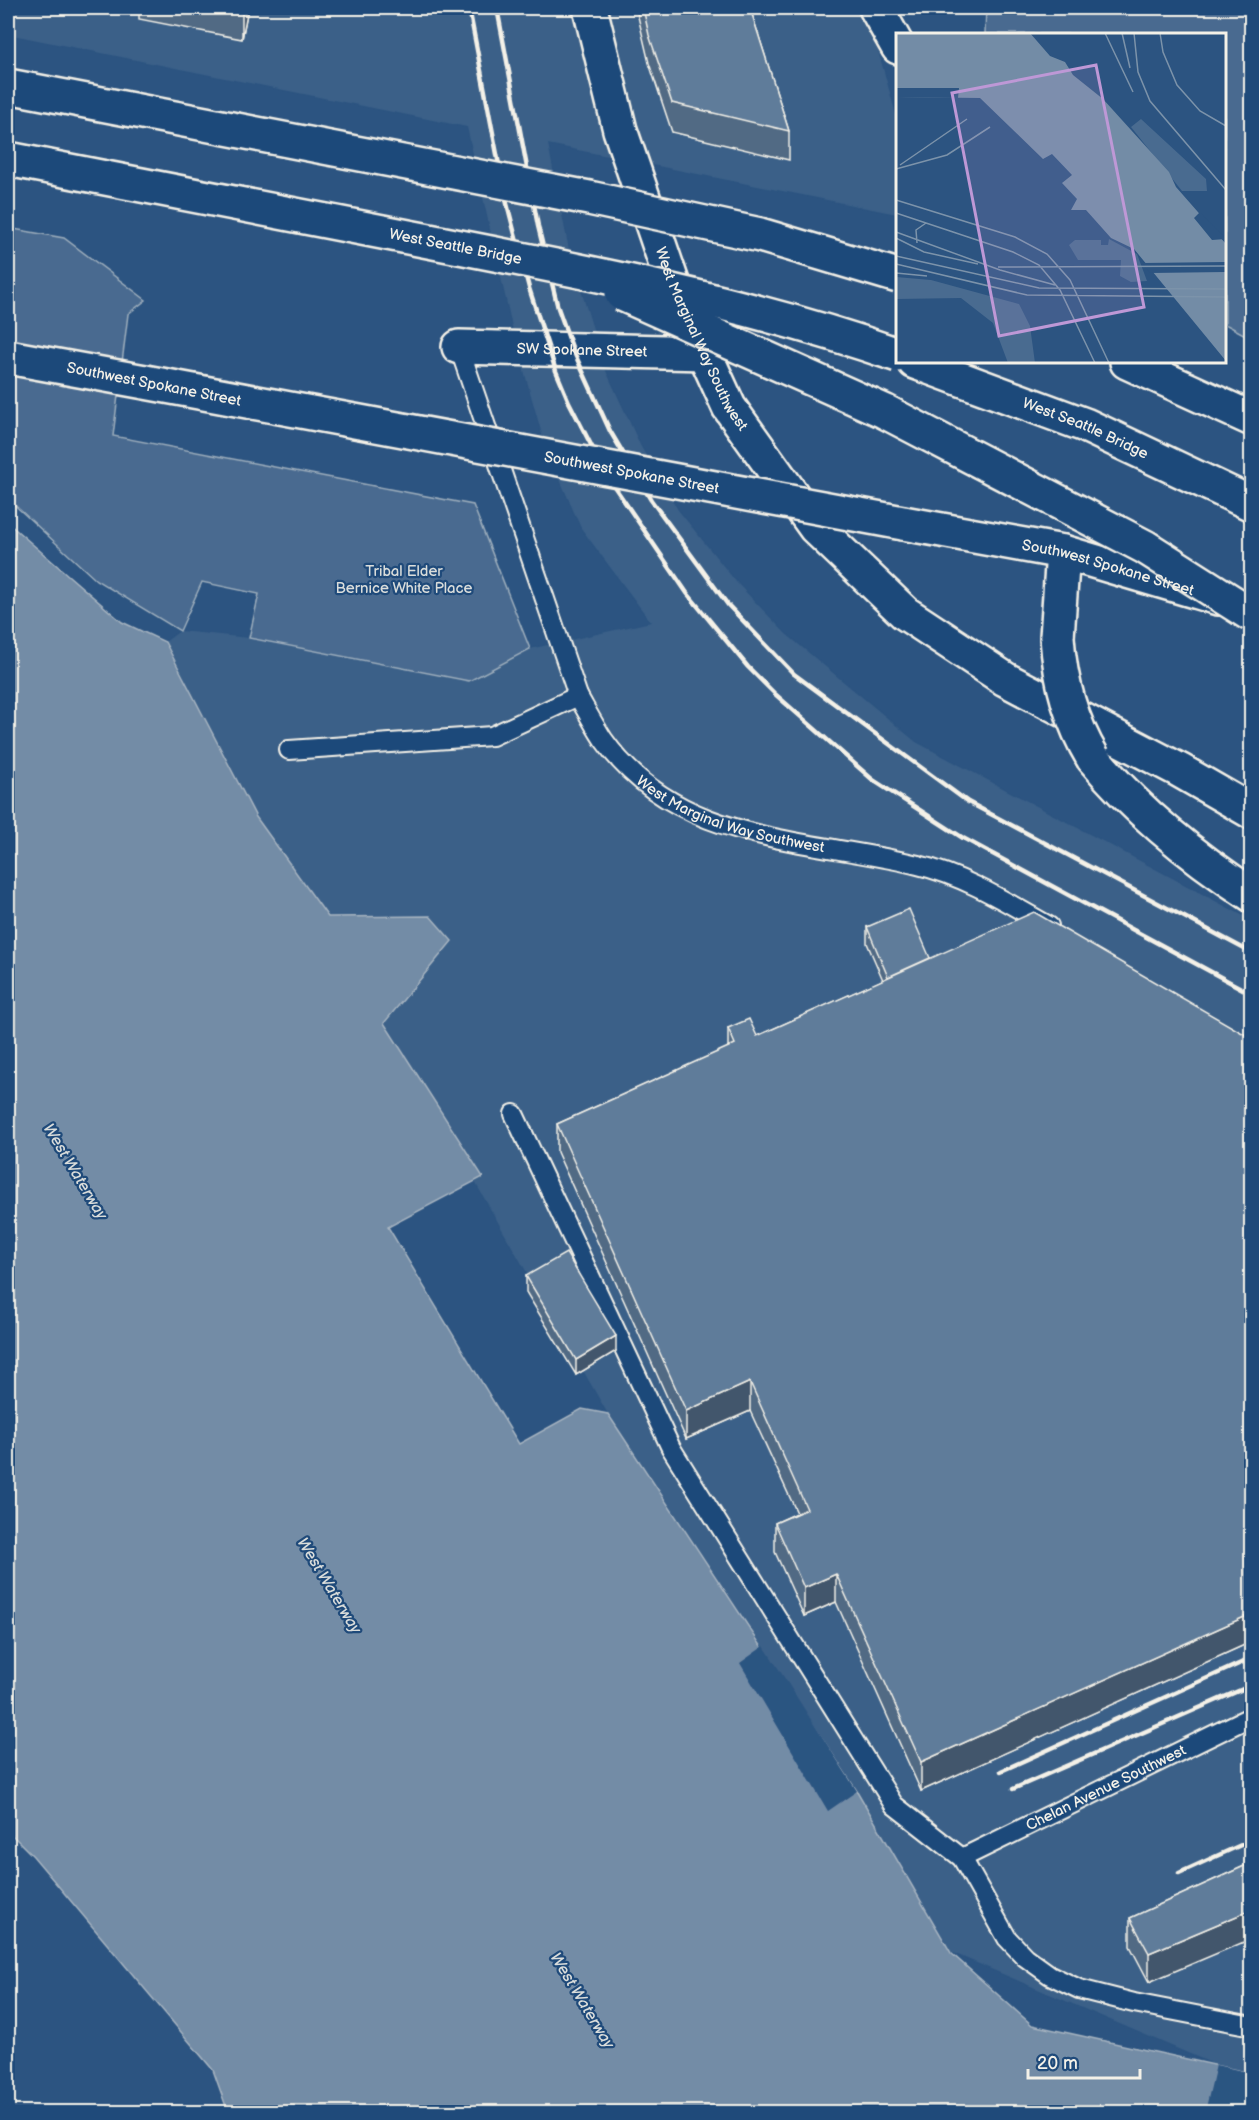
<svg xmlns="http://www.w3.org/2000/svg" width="1259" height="2120" viewBox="0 0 1259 2120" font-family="'Balsamiq Sans',sans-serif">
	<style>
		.built { fill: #3b6088 }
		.green { fill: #496b90; stroke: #9eaebc; stroke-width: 1.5 }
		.water { fill: #738ca6; stroke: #a7b4c0; stroke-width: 1.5 }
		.pier { fill: #2c5481 }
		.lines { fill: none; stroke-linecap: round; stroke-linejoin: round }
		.lane-casing { stroke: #f4f1e8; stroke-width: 22 }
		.street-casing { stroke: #f4f1e8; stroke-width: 38 }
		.secondary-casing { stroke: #f4f1e8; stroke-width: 38 }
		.highway-casing { stroke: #f4f1e8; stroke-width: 38 }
		.lane { stroke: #1f4a7a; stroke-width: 18 }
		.street { stroke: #1f4a7a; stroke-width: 33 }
		.secondary { stroke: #1f4a7a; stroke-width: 33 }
		.highway { stroke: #1f4a7a; stroke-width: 33 }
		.rail { stroke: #f4f1e8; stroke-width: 4.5 }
		.secondary-bridge-casing { stroke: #f4f1e8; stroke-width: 38; stroke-linecap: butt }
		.highway-bridge-casing { stroke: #f4f1e8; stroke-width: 38; stroke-linecap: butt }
		.secondary-bridge { stroke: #1f4a7a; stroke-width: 33 }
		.highway-bridge { stroke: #1f4a7a; stroke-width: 33 }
		.wall { fill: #516a84; stroke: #f4f1e8; stroke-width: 1.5 }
		.shaded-wall { fill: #42566c; stroke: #f4f1e8; stroke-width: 1.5 }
		.building { fill: #5e7b9a; stroke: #f4f1e8; stroke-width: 1.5 }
		.labels { text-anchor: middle; stroke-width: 4.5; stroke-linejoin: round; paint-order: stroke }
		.street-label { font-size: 15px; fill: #f4f1e8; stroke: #1f4a7a }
		.park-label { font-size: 15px; fill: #dadddb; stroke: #1f4a7a }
		.water-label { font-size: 16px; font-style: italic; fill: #dadddb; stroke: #1f4a7a }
		.inset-road { fill: none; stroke: #7c93aa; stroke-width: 1.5 }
		.view { fill: #be98d6; fill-opacity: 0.15; stroke: #be98d6; stroke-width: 3 }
		.inset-edge { fill: none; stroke: #f4f1e8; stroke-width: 3 }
	</style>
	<rect width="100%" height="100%" fill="#2c5481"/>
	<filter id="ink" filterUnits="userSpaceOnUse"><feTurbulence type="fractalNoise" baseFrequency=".0167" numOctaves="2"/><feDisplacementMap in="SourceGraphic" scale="12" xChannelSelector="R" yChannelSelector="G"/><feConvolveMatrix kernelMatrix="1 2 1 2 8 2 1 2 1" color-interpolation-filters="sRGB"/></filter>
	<g filter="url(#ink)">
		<path class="built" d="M8 8H866L897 118V214L548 144 570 255 606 371 641 447 678 510 737 583 786 634 916 742 1251 920V2073L1216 2065 951 1952 857 1791 608 1414 384 1023 328 917 256 817 165 642 180 631 249 638 469 681 530 649 651 622 581 528 545 445 514 335 467 127 8 34Z"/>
		<path class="green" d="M986 8H1251V338L1225 324 1224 34H985Z
			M8 228 64 238 146 300 128 314 113 436 473 505 530 649 469 681 249 638 259 594 202 582 180 631 96 580 8 499Z"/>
		<path class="water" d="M8 523 122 622 165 642 256 817 328 917 430 916 452 941 384 1023 483 1177 388 1227 519 1444 582 1409 608 1414 857 1791 951 1953 1032 2025 1251 2073V2112H228L213 2070 33 1856 8 1831Z"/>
		<path class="pier" d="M764 1646 857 1791 828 1811 740 1663Z
			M1216 2065 1251 2073V2112H1205Z"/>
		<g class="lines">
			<defs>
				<g id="lane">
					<path id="s1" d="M459 347 578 696C586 710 594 725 603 739 676 844 807 838 918 865 965 876 1008 903 1049 926"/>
					<path d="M289 750 492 736 578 696"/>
					<path d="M514 1114 671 1448 894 1805 962 1858 1007 1938 1025 1957 1050 1975 1079 1989 1134 2003 1252 2026"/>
					<path id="s2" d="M962 1858 1252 1716"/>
				</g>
				<path id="street" d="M876 8 898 47"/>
				<g id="secondary">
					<path id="s3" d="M590 8 620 130 672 282 729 407 815 527 905 613 1005 679 1179 770 1252 812"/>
					<path id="s4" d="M459 347 705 353"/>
					<path d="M8 357 145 382"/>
					<path id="s5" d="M903 523 1063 552 1218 598"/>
					<path d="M1057 637 1063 552"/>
					<path d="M1093 758C1138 813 1192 856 1252 895"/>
				</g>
				<g id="highway">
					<path id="s6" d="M915 362 1085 425 1252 504"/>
					<path d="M1127 362 1252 419"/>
				</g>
			</defs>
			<use href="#lane" class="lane-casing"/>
			<use href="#street" class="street-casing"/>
			<use href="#secondary" class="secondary-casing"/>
			<use href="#highway" class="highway-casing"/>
			<use href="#lane" class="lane"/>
			<use href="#street" class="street"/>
			<use href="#secondary" class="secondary"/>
			<use href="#highway" class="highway"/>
			<path class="rail" d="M469 8 505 196 529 288 556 371 569 402 607 476 687 593 748 667 775 694 873 780 963 838 1252 994
				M497 8 538 226 558 308 573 350 610 431 651 500 728 605 794 674 968 802 1252 953
				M1001 1771 1252 1658
				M1013 1789 1252 1685
				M1179 1873 1252 1840"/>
			<defs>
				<g id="secondary-bridge">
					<path id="s7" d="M145 382 903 523"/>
					<path d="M1057 637C1060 681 1070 720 1093 758"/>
				</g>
				<g id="highway-bridge">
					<path d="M8 86 589 198 760 235 898 276"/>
					<path id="s8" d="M8 159C151 187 295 215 439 243 594 273 749 303 898 355"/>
					<path d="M622 294 884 411 1145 547 1252 615"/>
				</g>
			</defs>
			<use href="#secondary-bridge" class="secondary-bridge-casing"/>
			<use href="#highway-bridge" class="highway-bridge-casing"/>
			<use href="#secondary-bridge" class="secondary-bridge"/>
			<use href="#highway-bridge" class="highway-bridge"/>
		</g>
		<path class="wall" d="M139 8H248L242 39 139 19Z
			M636 8H750L789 131V160L672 132 649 63Z
			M867 927 930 958 1251 1038V1642L921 1791 836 1602 804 1616 775 1552V1523L797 1513 750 1411 686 1439 557 1152V1124L728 1048V1028L757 1036 883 980 867 943Z
			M526 1276 616 1351 576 1375 526 1292Z
			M1251 1863 1149 1982 1130 1946V1918Z"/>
		<path class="shaded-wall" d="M243 8H248L242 39V11Z
			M616 1336V1351L576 1375V1360Z
			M750 1382V1411L686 1439V1411Z
			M836 1574V1602L804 1616V1588Z
			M1251 1614V1642L921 1791V1762Z
			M1251 1910V1939L1149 1982V1953Z"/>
		<path class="building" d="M225 8H243L242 11Z
			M643 8H750L789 131 672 103 649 35Z
			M909 909 930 958 888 977 867 927Z
			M1034 912 1251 1038V1614L921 1762 836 1574 804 1588 775 1523 807 1509 750 1382 686 1411 557 1124 735 1044 728 1028 749 1019 757 1036Z
			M566 1253 616 1336 576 1360 526 1276Z
			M1251 1863V1910L1149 1953 1130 1918Z"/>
	</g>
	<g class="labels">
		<g class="street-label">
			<text dy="5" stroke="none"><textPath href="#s8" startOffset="456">West Seattle Bridge</textPath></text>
			<text dy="5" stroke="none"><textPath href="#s3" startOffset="350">West Marginal Way Southwest</textPath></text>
			<text dy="5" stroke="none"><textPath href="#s4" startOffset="123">SW Spokane Street</textPath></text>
			<text transform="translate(154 384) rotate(11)" y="5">Southwest Spokane Street</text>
			<text dy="5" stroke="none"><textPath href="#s6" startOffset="183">West Seattle Bridge</textPath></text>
			<text dy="5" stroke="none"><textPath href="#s7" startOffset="495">Southwest Spokane Street</textPath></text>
			<text dy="5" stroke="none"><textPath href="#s5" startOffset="210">Southwest Spokane Street</textPath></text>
			<text dy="5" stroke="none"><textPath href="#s1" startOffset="572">West Marginal Way Southwest</textPath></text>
			<text dy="5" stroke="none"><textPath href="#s2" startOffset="160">Chelan Avenue Southwest</textPath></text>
		</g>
		<g class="park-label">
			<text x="404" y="576">Tribal Elder<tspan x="404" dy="17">Bernice White Place</tspan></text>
		</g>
		<g class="water-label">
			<text transform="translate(76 1171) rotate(59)" y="6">West Waterway</text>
			<text transform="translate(330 1585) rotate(59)" y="6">West Waterway</text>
			<text transform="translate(583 2000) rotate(59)" y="6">West Waterway</text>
		</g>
	</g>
	<g transform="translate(896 33)">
		<rect width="330" height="330" fill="#2c5481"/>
		<path d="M245 86 310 146 311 158H286L235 94ZM213 206 241 221 251 248 235 249 224 243 225 227H182L173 212 179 207H205V212H212ZM0 244 35 247 123 271 134 293 139 330H112L97 290 65 265 0 266Z" fill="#496b90"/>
		<path d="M0 0H134L154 23 169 29 177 42 207 66 273 139 280 154 330 211V328L238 216 215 205 190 177H175L181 166 166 150 176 142 156 121 147 126 84 65 0 64Z" fill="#738ca6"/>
		<path d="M0 55H63L62 65 0 64ZM304 179 305 180 330 206 316 207 298 185ZM330 229V239L254 240 246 230Z" fill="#2c5481"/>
		<path class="inset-road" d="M209 0 237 59M226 0 234 35M238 0 242 39 254 68 330 157M264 0 267 19 281 52 304 78 330 93M4 132 71 86M0 136 51 122 94 94M0 167 119 204 151 221 174 247 213 330M0 180 117 219 143 232 164 257 199 330M0 199 104 237 159 252M0 205 28 219 82 231M21 210 20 197 30 190M0 223 143 255 330 256M0 231 131 262 330 264M102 234 330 233M0 240 31 243"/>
		<path class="view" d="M200 32 248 274 103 303 56 60Z"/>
		<rect width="330" height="330" class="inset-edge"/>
	</g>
	<rect width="1259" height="2120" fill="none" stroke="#1f4a7a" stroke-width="30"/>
	<rect x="15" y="15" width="1229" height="2090" fill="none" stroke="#f4f1e8" stroke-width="2" filter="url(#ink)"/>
	<path d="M1028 2069v9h112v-9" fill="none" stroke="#f4f1e8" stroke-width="3"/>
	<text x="1037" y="2069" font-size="18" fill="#f4f1e8" stroke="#1f4a7a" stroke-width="4.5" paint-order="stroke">20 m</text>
</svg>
